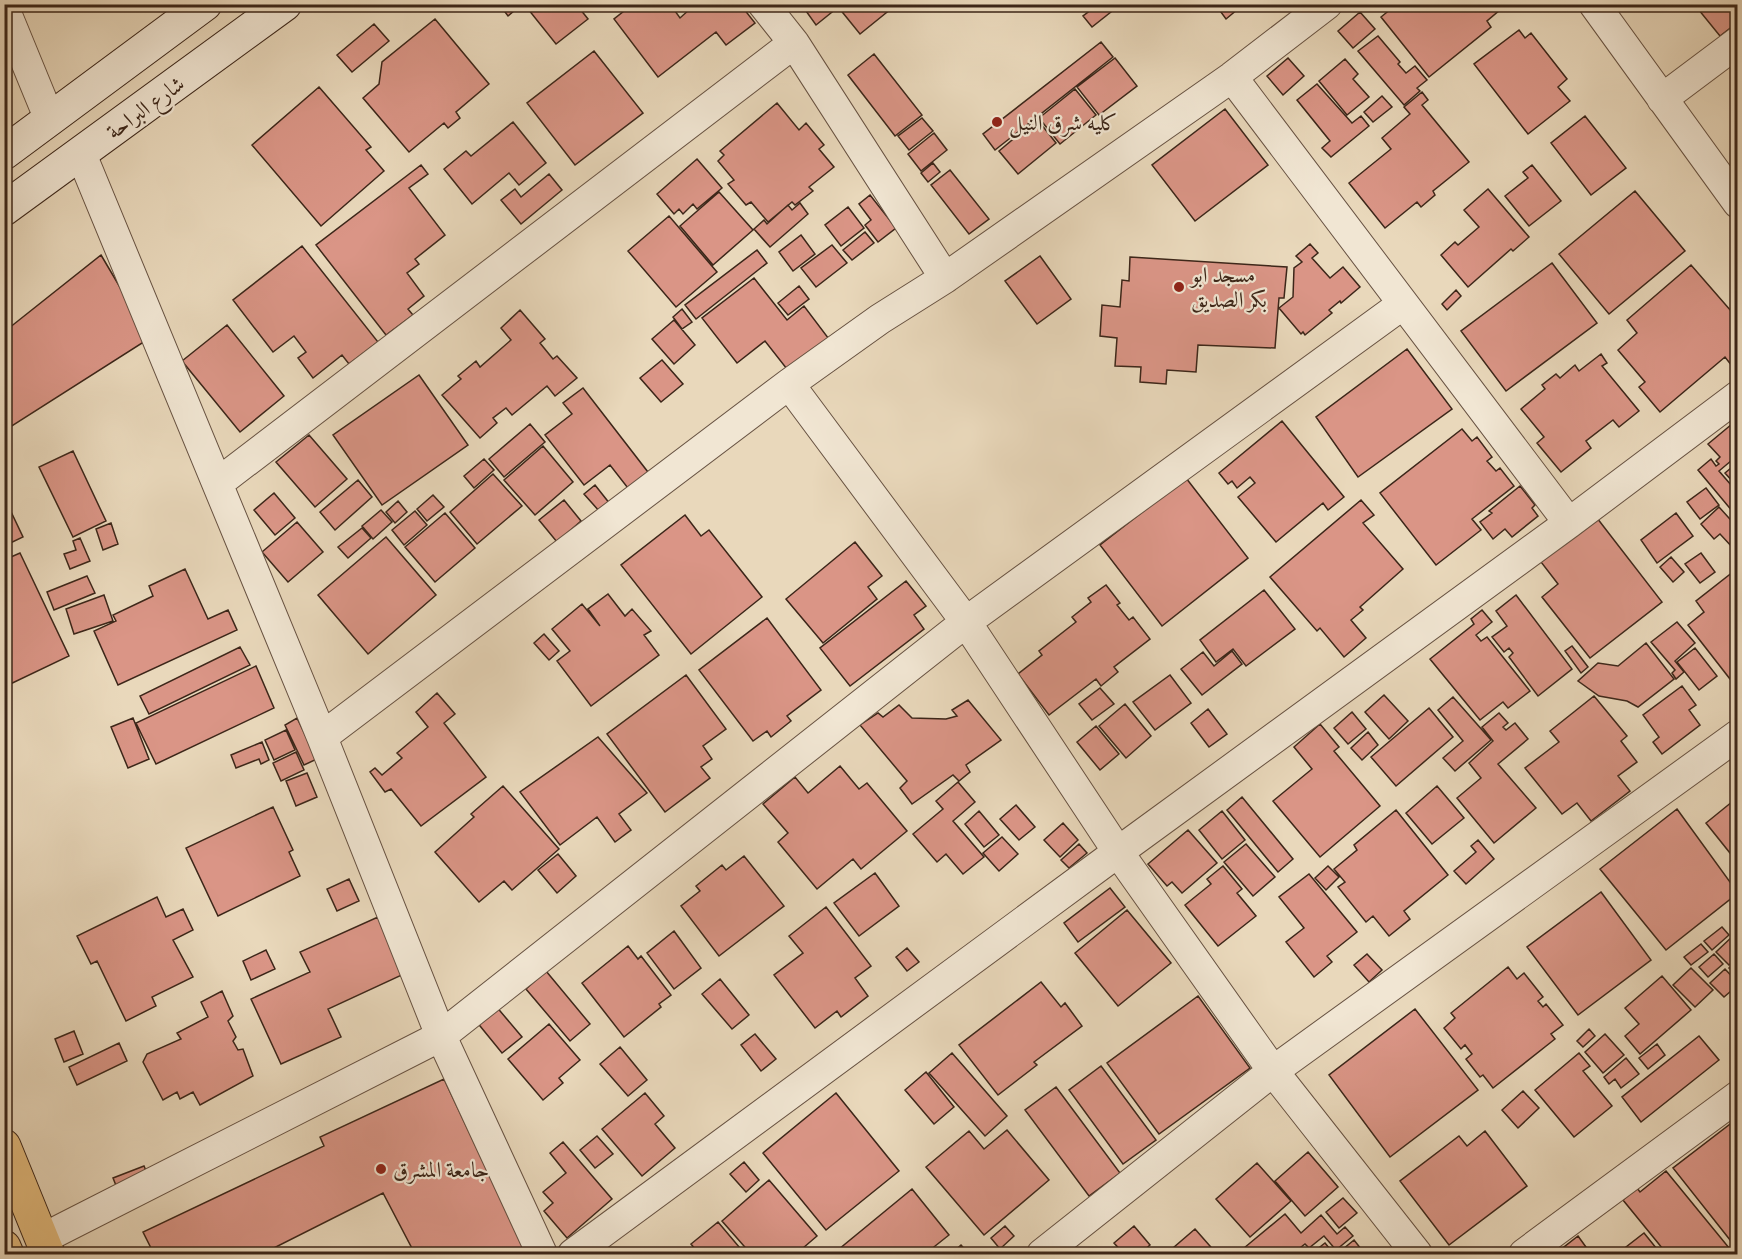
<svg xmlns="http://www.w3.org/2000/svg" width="1742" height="1259" viewBox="0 0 1742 1259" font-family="'IM FELL DW Pica',Amiri,serif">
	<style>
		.building { fill: #da9586; stroke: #3c2619; stroke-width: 1.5 }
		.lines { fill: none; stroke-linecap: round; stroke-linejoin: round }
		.street-casing { stroke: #675242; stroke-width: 32 }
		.secondary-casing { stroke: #3c2619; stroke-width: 35 }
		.primary-casing { stroke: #3c2619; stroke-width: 35 }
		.street { stroke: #f1e6d3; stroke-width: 30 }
		.secondary { stroke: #f1e6d3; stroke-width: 33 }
		.primary { stroke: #e4bc7e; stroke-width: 33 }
		.poi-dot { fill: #8f2418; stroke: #f1e6d3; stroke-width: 2 }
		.labels { text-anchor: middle; stroke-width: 4.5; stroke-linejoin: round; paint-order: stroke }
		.street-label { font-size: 22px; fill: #3c2619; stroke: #f1e6d3 }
		.poi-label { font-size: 22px; fill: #3c2619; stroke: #f1e6d3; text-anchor: start }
	</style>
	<rect width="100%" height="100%" fill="#e9d8bb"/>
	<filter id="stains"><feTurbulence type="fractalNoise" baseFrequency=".00333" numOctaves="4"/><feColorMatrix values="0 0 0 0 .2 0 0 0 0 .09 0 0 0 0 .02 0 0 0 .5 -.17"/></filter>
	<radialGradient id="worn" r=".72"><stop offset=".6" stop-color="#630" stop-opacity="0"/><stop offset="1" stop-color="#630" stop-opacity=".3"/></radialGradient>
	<path class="building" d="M499 4H522L508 16Z
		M524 4H576L588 19 556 44Z
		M633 4H670L680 18 690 9 686 4H740L755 23 726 45 716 32 658 77 614 19Z
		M801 4H842L816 25Z
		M844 4H897L860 34 839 8Z
		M1099 4H1121L1092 27 1083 16Z
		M1215 4H1244L1226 19Z
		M1397 4H1507L1487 21 1491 27 1429 77 1381 17Z
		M1694 4H1738V22L1720 36Z
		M1360 12 1375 29 1353 48 1338 31Z
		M435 19 489 84 456 112 460 118 448 128 444 123 409 152 363 98 379 84 382 62Z
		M374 24 389 41 352 72 337 55Z
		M1519 30 1525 38 1531 33 1567 79 1558 87 1570 101 1528 134 1474 64Z
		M1378 36 1400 62 1398 64 1406 73 1415 66 1427 80 1417 88 1420 91 1404 105 1358 51Z
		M1101 42 1113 57 995 150 983 134Z
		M594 51 643 113 575 165 527 103Z
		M874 54 922 115 895 136 848 75Z
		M1115 58 1137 86 1099 115 1077 87Z
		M1288 58 1304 76 1283 95 1267 76Z
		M1345 59 1358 74 1353 79 1369 97 1347 115 1319 81Z
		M1317 84 1352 123 1361 116 1369 126 1331 157 1322 148 1330 141 1297 100Z
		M319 87 371 147 366 150 384 171 321 226 252 145Z
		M1075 89 1096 115 1060 144 1039 118Z
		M1422 92 1428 100 1422 105 1469 162 1433 191 1435 195 1421 207 1417 202 1385 228 1349 183 1391 149 1382 138 1410 114 1404 107Z
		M1382 96 1392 107 1373 122 1364 112Z
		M777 103 799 130 806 123 824 145 819 149 834 167 809 187 813 191 795 205 792 202 768 222 751 202 746 205 728 184 734 180 718 161 724 155 720 151Z
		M1225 109 1268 165 1195 221 1152 165Z
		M1585 116 1626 168 1591 195 1551 143Z
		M922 118 933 131 909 150 898 136Z
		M1037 119 1056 143 1018 174 999 151Z
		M513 122 546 163 519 185 509 173 472 204 444 169 466 151 471 156Z
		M934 133 947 150 921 171 908 154Z
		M697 159 722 188 697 209 693 204 683 214 679 209 674 214 657 194Z
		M933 163 940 172 928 182 921 173Z
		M421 165 428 174 409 188 445 235 415 259 419 264 407 273 424 296 408 309 413 315 386 335 316 245Z
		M1532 165 1561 201 1529 226 1505 196 1528 178 1523 172Z
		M950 170 989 219 969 234 931 185Z
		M549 174 562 190 521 224 501 200 515 189 521 197Z
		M1488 189 1529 237 1513 251 1511 249 1468 287 1441 255 1455 242 1458 245 1479 227 1464 210Z
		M1635 191 1685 251 1609 314 1559 254Z
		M719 192 753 230 713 265 680 226Z
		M870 195 896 228 878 242 865 225 871 220 859 204Z
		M800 203 808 214 770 247 754 229 764 220 767 224 788 205 792 210Z
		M848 207 864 228 841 246 825 225Z
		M669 216 717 272 676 307 628 251Z
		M865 232 874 243 852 260 843 250Z
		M801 235 815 254 793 271 779 252Z
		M1310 244 1318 253 1312 258 1330 278 1343 267 1360 287 1341 303 1340 301 1329 310 1332 313 1305 335 1303 332 1301 334 1279 308 1293 297 1294 268 1302 262 1296 256Z
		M832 245 847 263 816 287 801 268Z
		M302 246 378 342 349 364 342 355 313 378 298 358 306 352 294 336 273 352 233 300Z
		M757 250 767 263 696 319 685 305Z
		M101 255 150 338 4 431V332Z
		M1040 256 1071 299 1037 324 1005 281Z
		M1130 257 1287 267 1284 298H1279L1275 348 1198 345 1196 372 1167 370 1166 384 1140 382 1141 367 1115 366 1117 338 1100 336 1102 305 1120 307 1122 280 1129 281Z
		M1552 263 1597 323 1506 391 1461 331Z
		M1691 265 1738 319V362L1732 366 1725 357 1660 412 1639 387 1645 382 1618 350 1637 333 1627 320Z
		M754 278 787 320 804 306 835 347 794 378 765 341 737 363 702 318Z
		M799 286 809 299 788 315 778 303Z
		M1456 290 1461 296 1447 310 1442 304Z
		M682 309 692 322 682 329 673 317Z
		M520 310 545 339 540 343 553 359 557 356 577 378 555 396 547 386 512 415 506 408 493 418 497 423 480 438 442 395 461 379 458 376 476 361 480 367 511 340 501 328Z
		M674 320 695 345 674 364 652 339Z
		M227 325 284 396 240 432 182 361Z
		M1407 349 1452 409 1358 477 1316 417Z
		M1601 354 1607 363 1602 366 1639 411 1619 427 1613 420 1586 441 1591 448 1561 472 1537 443 1544 437 1521 409 1545 389 1542 385 1556 374 1560 378 1575 365 1579 371Z
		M662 360 683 384 661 402 640 378Z
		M419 375 468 445 382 505 333 435Z
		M583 388 651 476 631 492 610 465 584 485 545 435 572 414 563 403Z
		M1738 419V455L1719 471 1738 493V518L1698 470 1711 459 1716 466 1719 464 1716 461 1720 457 1708 444Z
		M1282 421 1344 497 1328 510 1323 503 1276 542 1238 497 1255 483 1250 477 1237 488 1232 481 1228 484 1219 473Z
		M530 424 545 442 504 477 489 459Z
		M1462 429 1472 441 1477 437 1492 457 1487 461 1496 471 1500 468 1514 486 1472 519 1481 530 1436 565 1380 493Z
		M309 435 347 479 315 507 276 462Z
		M543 446 573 482 535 515 504 480Z
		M73 451 106 521 73 537 39 467Z
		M484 459 494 470 474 488 464 476Z
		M1738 462V480L1734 483 1725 473Z
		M493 474 522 506 477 544 450 512Z
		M1186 478 1248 558 1162 626 1100 545Z
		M358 480 372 497 335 530 320 512Z
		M595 485 610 504 600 512 584 494Z
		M1520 486 1535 505 1532 508 1538 516 1512 537 1505 529 1493 539 1480 522 1492 513 1489 511Z
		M1706 488 1719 505 1700 519 1687 502Z
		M274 493 295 518 275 535 254 510Z
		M433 495 444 507 427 521 417 509Z
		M4 497 23 537 4 546Z
		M564 500 581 521 557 542 539 520Z
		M1361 500 1374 515 1363 523 1403 569 1360 607 1363 610 1351 620 1366 638 1344 657 1320 628 1317 631 1270 577Z
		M398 501 407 512 395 523 386 512Z
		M1719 507 1738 528V544L1733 548 1720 534 1714 539 1701 524Z
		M381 510 392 522 373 539 362 526Z
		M415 511 427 525 404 545 392 530Z
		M445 513 475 548 435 582 405 547Z
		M1676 513 1693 536 1657 563 1641 540Z
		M685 515 701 536 709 530 762 597 691 654 621 565Z
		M1597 518 1662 602 1590 658 1542 597 1558 584 1541 562Z
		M297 522 323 552 288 582 262 552Z
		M111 523 118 544 103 550 96 529Z
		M362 528 371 538 348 558 338 547Z
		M386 537 436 595 368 654 318 595Z
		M80 538 90 561 70 569 64 554 76 550 73 541Z
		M855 542 882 576 868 587 877 599 823 643 786 599Z
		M20 553 69 656 4 687V560Z
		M1701 553 1715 572 1700 583 1685 564Z
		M1671 557 1684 572 1673 582 1660 567Z
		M1738 568V682L1730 679 1688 625 1704 612 1696 601Z
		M185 569 208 619 228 610 237 630 118 685 94 631 116 621 113 615 153 596 149 586Z
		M87 576 95 593 54 610 47 592Z
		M906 581 926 606 914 615 924 629 850 686 820 648Z
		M1106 585 1120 603 1117 605 1129 620 1133 617 1150 639 1114 667 1118 672 1101 686 1096 679 1049 715 1018 674 1042 655 1039 651 1076 622 1072 617 1091 602 1088 598Z
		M1264 590 1295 629 1246 666 1233 649 1216 662 1200 640Z
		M608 594 625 616 632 609 651 631 644 635 659 655 591 706 557 661 570 651 552 629 582 604 600 626 588 609Z
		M104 595 113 621 74 634 66 609Z
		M1516 595 1572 669 1538 696 1509 657 1513 653 1509 648 1504 652 1492 637 1507 626 1496 611Z
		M1482 610 1492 622 1476 635 1481 641 1487 637 1530 691 1508 708 1503 702 1480 720 1430 659 1474 624 1471 619Z
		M767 618 821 690 787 716 791 721 771 737 767 731 753 741 699 670Z
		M1677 622 1695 643 1675 661 1684 672 1676 679 1672 673 1675 670 1651 642Z
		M544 634 559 651 549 660 534 643Z
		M1646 643 1674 679 1638 707 1627 701 1599 696 1578 681 1598 663 1618 666Z
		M1572 646 1588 667 1581 673 1565 651Z
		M240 647 250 665 149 714 140 696Z
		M1695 648 1717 676 1699 690 1677 662Z
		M1232 651 1242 664 1202 695 1181 669 1203 652 1214 666Z
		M256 666 274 708 156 764 136 723Z
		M686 675 726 729 703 746 712 759 701 767 710 778 665 812 607 734Z
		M1170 675 1191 703 1155 730 1133 702Z
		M1682 686 1696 705 1689 710 1700 725 1662 754 1653 742 1659 737 1643 715Z
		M1100 688 1114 704 1092 720 1079 704Z
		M437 693 455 714 444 723 486 777 421 826 391 789 385 792 370 772 375 768 382 775 402 758 397 753 428 727 416 712Z
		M1384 695 1408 721 1389 739 1365 712Z
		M1594 696 1627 736 1621 741 1637 762 1618 776 1630 791 1591 821 1577 803 1562 814 1525 768 1559 742 1550 731Z
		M1453 697 1491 740 1455 771 1443 758 1463 741 1438 710Z
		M968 700 1001 740 966 765 970 772 959 781 953 775 912 804 900 788 907 781 860 725 878 713 883 717 899 705 912 718 946 719 957 716 952 710Z
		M1125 704 1151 736 1126 758 1099 726Z
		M1429 708 1453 737 1396 786 1371 757Z
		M1208 709 1227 734 1209 747 1191 723Z
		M1352 712 1366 729 1348 744 1334 728Z
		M1499 713 1508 723 1503 727 1506 730 1515 723 1528 739 1498 764 1536 808 1494 843 1457 798 1481 778 1469 763 1493 741 1482 727Z
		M133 718 149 759 128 768 111 727Z
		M297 718 317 759 304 765 285 725Z
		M1320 724 1339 747 1334 751 1380 806 1320 857 1273 801 1312 769 1294 747Z
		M1096 726 1119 754 1100 770 1077 742Z
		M286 730 295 750 274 760 265 740Z
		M1368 732 1378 745 1362 760 1351 748Z
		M598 737 647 793 619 814 631 830 615 842 597 817 560 845 520 792Z
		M262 742 269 760 261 764 259 759 236 768 231 755Z
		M296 752 304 770 281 781 273 763Z
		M840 766 859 789 867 783 907 831 861 869 853 859 817 889 778 842 788 833 763 804 795 777 808 793Z
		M307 773 317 797 296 806 286 781Z
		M958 782 975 802 953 821 984 857 963 874 946 854 937 862 913 834 943 809 936 801Z
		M503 786 559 849 512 890 504 881 479 902 435 852 474 817 471 814Z
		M1437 786 1464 818 1432 844 1406 813Z
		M1242 797 1293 859 1278 872 1227 810Z
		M1738 797V863L1706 823Z
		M1016 805 1035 827 1019 840 1000 819Z
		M273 807 293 850 289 852 300 876 218 916 186 848Z
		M1677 809 1738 893 1666 950 1600 869Z
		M1396 810 1448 875 1404 911 1410 919 1389 936 1373 916 1366 922 1338 887 1345 882 1334 869 1357 850 1354 845Z
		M979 811 999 835 984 847 965 824Z
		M1222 811 1245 840 1222 859 1199 830Z
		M1063 823 1078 840 1060 857 1044 840Z
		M1188 830 1217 863 1182 893 1172 882 1167 886 1148 864Z
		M1002 837 1018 854 999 871 983 853Z
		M1478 840 1494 859 1466 884 1454 871 1476 852 1471 846Z
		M1079 844 1087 853 1069 868 1061 860Z
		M1246 844 1275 877 1253 896 1224 862Z
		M558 854 576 876 557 893 538 870Z
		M744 856 784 906 719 956 681 906 700 891 696 886 722 865 726 870Z
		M1223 866 1242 889 1237 893 1256 916 1218 946 1185 905 1211 884 1207 879Z
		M1328 866 1339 877 1326 890 1315 878Z
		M875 873 899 906 859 936 834 903Z
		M1309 874 1357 932 1327 956 1332 962 1314 977 1286 942 1304 928 1279 897Z
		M349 879 359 901 337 911 327 889Z
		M1110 888 1125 907 1078 942 1064 923Z
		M1601 892 1651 960 1578 1015 1527 947Z
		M157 897 166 917 183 909 193 930 173 940 193 977 152 997 156 1006 126 1021 97 961 91 964 77 936Z
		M826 907 871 966 855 978 868 996 841 1017 837 1011 815 1028 774 975 803 953 789 936Z
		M1127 910 1171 963 1118 1006 1075 953Z
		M378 917 404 974 328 1009 341 1037 281 1064 251 999 310 972 300 952Z
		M1722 927 1729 935 1712 950 1704 941Z
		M674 931 701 968 674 989 647 953Z
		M1736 933 1738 957 1729 965 1716 952Z
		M1701 944 1708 952 1691 965 1684 957Z
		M628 946 638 959 641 956 671 995 659 1004 661 1007 624 1037 582 983Z
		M907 948 919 962 907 971 896 957Z
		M266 950 275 969 251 980 243 961Z
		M1367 954 1382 970 1369 982 1354 965Z
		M1714 954 1723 964 1708 977 1699 967Z
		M1738 960V977L1729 968Z
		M1508 967 1517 979 1524 973 1543 997 1538 1001 1543 1007 1546 1004 1563 1025 1551 1034 1555 1039 1493 1088 1483 1075 1480 1077 1466 1059 1472 1054 1465 1045 1461 1049 1444 1028 1455 1018 1451 1013Z
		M1691 968 1713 990 1695 1007 1673 985Z
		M1725 969 1738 983V985L1724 997 1710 983Z
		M546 971 590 1024 570 1041 526 989Z
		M1662 976 1691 1010 1640 1054 1625 1036 1639 1024 1625 1008Z
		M720 979 749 1015 732 1029 702 994Z
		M1041 982 1061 1007 1065 1003 1082 1026 1034 1062 1037 1065 998 1095 959 1045Z
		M222 991 233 1016 228 1021 236 1037 233 1041 238 1050 243 1049 253 1076 200 1105 193 1092 180 1099 177 1092 163 1100 143 1062 147 1054 181 1039 177 1033 208 1017 201 1002Z
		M1198 996 1250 1068 1159 1134 1107 1063Z
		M495 1005 522 1037 502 1053 476 1021Z
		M1415 1009 1478 1090 1390 1157 1329 1075Z
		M549 1024 580 1060 559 1078 563 1083 543 1100 508 1059Z
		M1589 1029 1595 1036 1583 1047 1577 1041Z
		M74 1031 83 1054 64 1062 55 1039Z
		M755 1034 776 1059 761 1071 741 1045Z
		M1605 1034 1624 1055 1603 1073 1585 1052Z
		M1699 1036 1719 1060 1641 1122 1622 1097Z
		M119 1043 127 1061 77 1085 69 1067Z
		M1657 1044 1665 1055 1648 1069 1639 1058Z
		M620 1047 647 1080 628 1096 600 1064Z
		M952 1053 1007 1116 985 1136 929 1073Z
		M1579 1053 1590 1066 1583 1071 1612 1106 1574 1137 1535 1090Z
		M1626 1058 1639 1074 1621 1088 1615 1079 1609 1084 1604 1077Z
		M1101 1066 1156 1140 1123 1164 1069 1090Z
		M926 1072 954 1107 934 1124 905 1090Z
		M444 1079 527 1254H415L383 1193 262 1254H154L143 1232 324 1146 320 1137Z
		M1056 1087 1120 1173 1089 1196 1025 1110Z
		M1523 1091 1539 1108 1518 1128 1502 1110Z
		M645 1093 664 1116 655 1124 675 1148 642 1176 602 1129Z
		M836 1093 899 1171 826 1230 763 1153Z
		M1738 1118V1250L1673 1168Z
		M1007 1130 1049 1180 984 1235 926 1167 969 1131 984 1149Z
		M1485 1131 1527 1186 1449 1245 1400 1181 1459 1136 1467 1146Z
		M597 1136 613 1154 595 1168 580 1150Z
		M563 1142 612 1199 567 1238 544 1211 553 1203 543 1192 566 1173 550 1153Z
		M1308 1152 1338 1187 1305 1216 1275 1181Z
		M744 1162 759 1180 746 1192 730 1174Z
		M1257 1163 1291 1201 1250 1237 1216 1199Z
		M144 1166 150 1180 119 1193 113 1178Z
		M1666 1171 1734 1254H1667L1623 1200 1637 1188 1640 1192Z
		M769 1180 817 1236 796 1254H751L722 1221Z
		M912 1189 949 1235 925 1254H833Z
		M1343 1198 1357 1213 1339 1228 1326 1212Z
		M1285 1214 1301 1233 1321 1215 1337 1234 1345 1227 1353 1236 1336 1250 1324 1236 1309 1248 1305 1244 1292 1254H1249L1244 1248Z
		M718 1222 745 1254H699L691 1244Z
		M1005 1226 1014 1236 1000 1249 991 1238Z
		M1134 1226 1150 1245 1140 1254H1124L1114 1243Z
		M1195 1229 1217 1254H1166Z
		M1644 1233 1661 1254H1617Z
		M1578 1236 1591 1254H1569L1564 1247Z
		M1354 1240 1365 1254H1337Z
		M1325 1243 1334 1254H1311Z
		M961 1245 969 1254H951Z
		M1305 1248 1310 1254H1297Z"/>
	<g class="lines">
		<defs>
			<path id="street" d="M763 4 794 43 945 278
				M1594 4 1738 203
				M4 8 50 120
				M1232 77 1569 523
				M1662 99 1738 42
				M81 154 322 737 441 1036 542 1254
				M789 384 966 622 1118 852 1273 1071 1417 1254
				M218 483 794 43
				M322 737 789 384 880 319 945 278 1232 77 1327 4
				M42 1239 441 1036 966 622 1403 304
				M573 1254 1118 852 1569 523 1738 396
				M1042 1254 1273 1071 1738 735
				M1524 1254 1738 1096"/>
			<path id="secondary" d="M4 153 205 4
				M4 209 285 4"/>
			<path id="primary" d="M4 1146 48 1254
				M4 1247 7 1254"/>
		</defs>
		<use href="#street" class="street-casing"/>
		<use href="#secondary" class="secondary-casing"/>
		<use href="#primary" class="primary-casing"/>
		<use href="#street" class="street"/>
		<use href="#secondary" class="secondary"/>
		<use href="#primary" class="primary"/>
	</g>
	<g class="poi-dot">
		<circle cx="997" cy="122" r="6"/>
		<circle cx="1179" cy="287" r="6"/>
		<circle cx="381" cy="1169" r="6"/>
	</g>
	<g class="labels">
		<g class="street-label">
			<text transform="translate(145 107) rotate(-36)" y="8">شارع البراحة</text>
		</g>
		<g class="poi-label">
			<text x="1009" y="130">كليه شرق النيل</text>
			<text x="1191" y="282">مسجد ابو<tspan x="1191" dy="25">بكر الصديق</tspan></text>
			<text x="393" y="1177">جامعة المشرق</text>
		</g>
	</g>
	<rect width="1742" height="1259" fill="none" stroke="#e9d8bb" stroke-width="24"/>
	<rect x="6" y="6" width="1730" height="1247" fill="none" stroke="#3c2619" stroke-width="3"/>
	<rect x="12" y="12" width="1718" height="1235" fill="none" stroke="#3c2619" stroke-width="1.5"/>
	<rect width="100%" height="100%" filter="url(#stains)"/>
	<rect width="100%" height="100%" fill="url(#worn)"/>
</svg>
